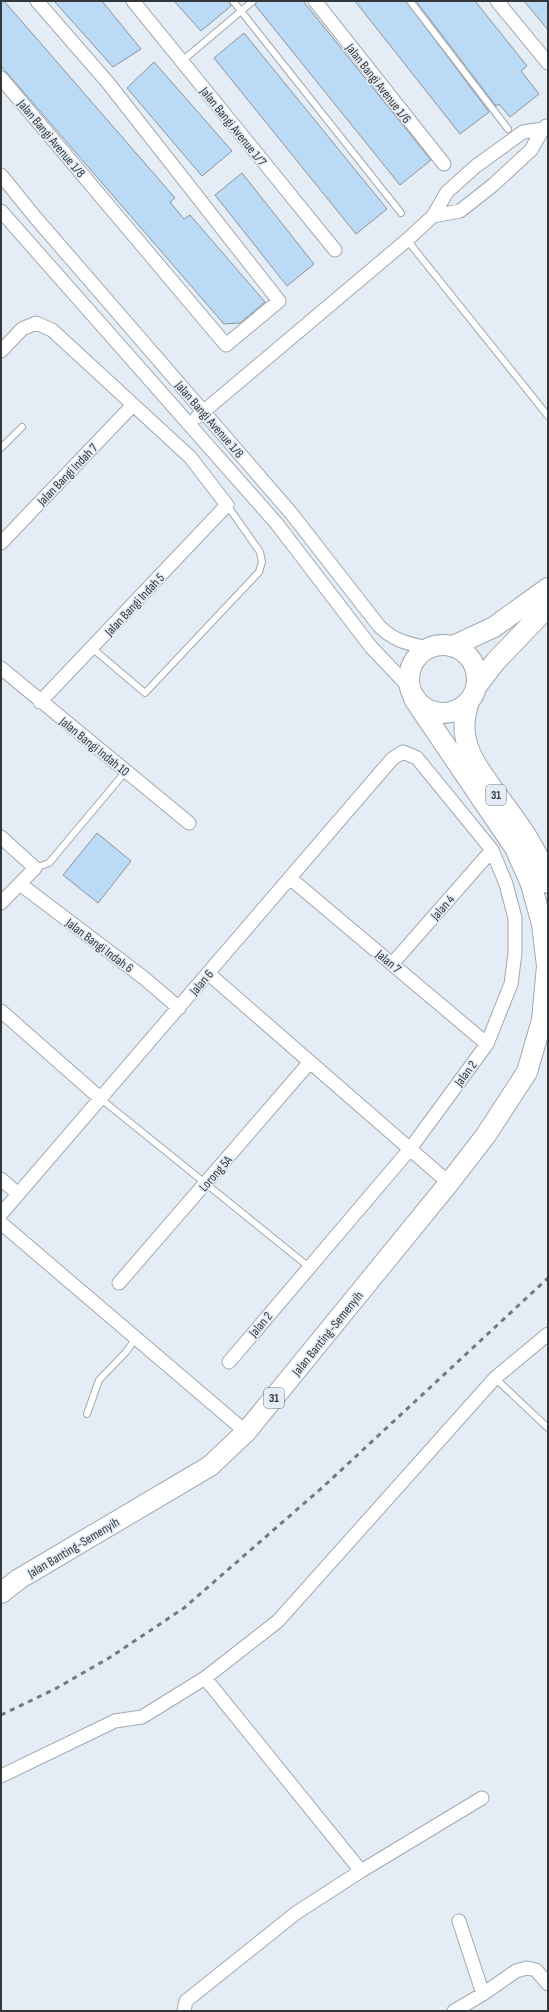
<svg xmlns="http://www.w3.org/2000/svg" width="549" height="2012" viewBox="0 0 549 2012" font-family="'Sofia Sans Condensed',sans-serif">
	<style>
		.building { fill: #bbdaf5; stroke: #8c949c }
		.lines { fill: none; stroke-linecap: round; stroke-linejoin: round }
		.service-casing { stroke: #a1a9b1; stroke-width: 8 }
		.minor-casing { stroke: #a1a9b1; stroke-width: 15 }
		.primary-casing { stroke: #a1a9b1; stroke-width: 22 }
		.service { stroke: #fff; stroke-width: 6 }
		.minor { stroke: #fff; stroke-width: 13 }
		.primary { stroke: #fff; stroke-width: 20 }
		.rail { stroke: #74797e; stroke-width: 3; stroke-dasharray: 5 5; stroke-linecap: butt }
		.labels { text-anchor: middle; stroke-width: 3.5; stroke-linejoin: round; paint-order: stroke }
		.shield { fill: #e4edf5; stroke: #696e72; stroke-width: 1 }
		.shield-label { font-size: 12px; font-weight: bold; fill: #34373a }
		.street-label { font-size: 13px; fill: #34373a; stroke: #e4edf5 }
	</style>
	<rect width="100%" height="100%" fill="#e4edf5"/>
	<path class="building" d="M1 1H4L175 198 170 202 184 219 190 215 265 302 240 323 224 324 1 66Z
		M54 1H102L141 49 113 67Z
		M174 1H229L231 6 201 31Z
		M257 1H303L431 160 400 185 255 5Z
		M355 1H406L489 112 460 134Z
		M416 1H475L527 66 521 71 539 94 510 117 499 104 496 106Z
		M524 1H548V30Z
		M244 33 387 209 356 234 214 58Z
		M154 62 232 151 202 176 127 88Z
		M242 173 314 264 287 286 215 195Z
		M97 833 131 861 98 903 63 875Z"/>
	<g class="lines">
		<defs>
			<path id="service" d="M233 1 401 213
				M410 1 508 129
				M182 61 253 1
				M407 240 548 416
				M1 448 22 427
				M92 648 145 693 259 572 262 562 260 552 227 505
				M35 868 49 863 126 771
				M101 1099 309 1267
				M495 1378 548 1428
				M87 1414 99 1380 126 1352 136 1338"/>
			<path id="minor" d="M133 1 335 250
				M315 1 444 164
				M497 1 548 63
				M1 78 226 345 279 301 109 84 37 1
				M1 175 35 217 291 513 379 626C394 641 407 643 427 648
				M1 211 277 524 371 647 409 687
				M433 216 460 211 493 185 531 150 543 129 546 126
				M1 351 22 329 36 323 52 330 190 457 227 505 40 702
				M197 417 407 240 433 216 447 192 476 166 523 132 543 129
				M1 543 132 406
				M1 668 189 823
				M1 837 35 868 1 903
				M291 879 487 1044
				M20 884 144 978 179 1008
				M392 964 492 850
				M209 974 449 1183
				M1 1011 101 1099
				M1 1179 18 1194
				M1 1214 392 759 403 752 417 758 492 850 506 884 515 918V953L511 984 487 1044 410 1149 229 1362
				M1 1223 246 1432
				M119 1283 310 1062
				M205 1678 361 1871 482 1798
				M1 1776 115 1721 142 1717 205 1678 278 1621 495 1378 548 1334
				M459 1921 483 1994
				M184 2011 186 2001 296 1913 361 1871
				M454 2011 483 1994 516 1971 527 1968 536 1970 548 1984"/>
			<path id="primary" d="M409 679a34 34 0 1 1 68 0a34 34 0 1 1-68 0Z
				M453 646 494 627 548 588
				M476 687 495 662 539 616 548 610
				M469 701C466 711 463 723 465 734 467 754 481 772 492 788 513 817 539 848 548 883
				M1 1593 19 1579 210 1466 246 1432 449 1183 486 1135 527 1072 542 1020 547 966 542 924 531 884 515 848 414 699"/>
		</defs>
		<use href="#service" class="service-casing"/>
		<use href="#minor" class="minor-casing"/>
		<use href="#primary" class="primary-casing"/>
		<use href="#service" class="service"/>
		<use href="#minor" class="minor"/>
		<use href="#primary" class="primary"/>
		<path class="rail" d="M1 1715 55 1689 109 1658 184 1608 324 1486 548 1278"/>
	</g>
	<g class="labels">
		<g class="shield">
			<rect x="486" y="785" width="20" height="20" rx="3"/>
			<rect x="264" y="1388" width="20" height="20" rx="3"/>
		</g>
		<g class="shield-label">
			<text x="496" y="799">31</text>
			<text x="274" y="1402">31</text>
		</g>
		<g class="street-label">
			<text transform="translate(379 83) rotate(52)" y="5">Jalan Bangi Avenue 1/6</text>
			<text transform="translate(234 126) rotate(51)" y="5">Jalan Bangi Avenue 1/7</text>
			<text transform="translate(52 138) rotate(50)" y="5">Jalan Bangi Avenue 1/8</text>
			<text transform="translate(210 419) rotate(49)" y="5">Jalan Bangi Avenue 1/8</text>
			<text transform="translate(67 474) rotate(-46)" y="5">Jalan Bangi Indah 7</text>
			<text transform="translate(134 604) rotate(-47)" y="5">Jalan Bangi Indah 5</text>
			<text transform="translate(95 746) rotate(39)" y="5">Jalan Bangi Indah 10</text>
			<text transform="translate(442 907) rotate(-49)" y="5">Jalan 4</text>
			<text transform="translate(100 945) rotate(37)" y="5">Jalan Bangi Indah 6</text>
			<text transform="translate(389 961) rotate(40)" y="5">Jalan 7</text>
			<text transform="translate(201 982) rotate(-49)" y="5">Jalan 6</text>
			<text transform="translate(465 1073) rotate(-54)" y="5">Jalan 2</text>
			<text transform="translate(215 1173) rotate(-49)" y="5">Lorong 5A</text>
			<text transform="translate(260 1324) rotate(-50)" y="5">Jalan 2</text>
			<text transform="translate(327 1333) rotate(-51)" y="5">Jalan Banting-Semenyih</text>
			<text transform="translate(73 1547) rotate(-31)" y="5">Jalan Banting-Semenyih</text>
		</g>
	</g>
	<rect width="549" height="2012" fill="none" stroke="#34373a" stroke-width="4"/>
</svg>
